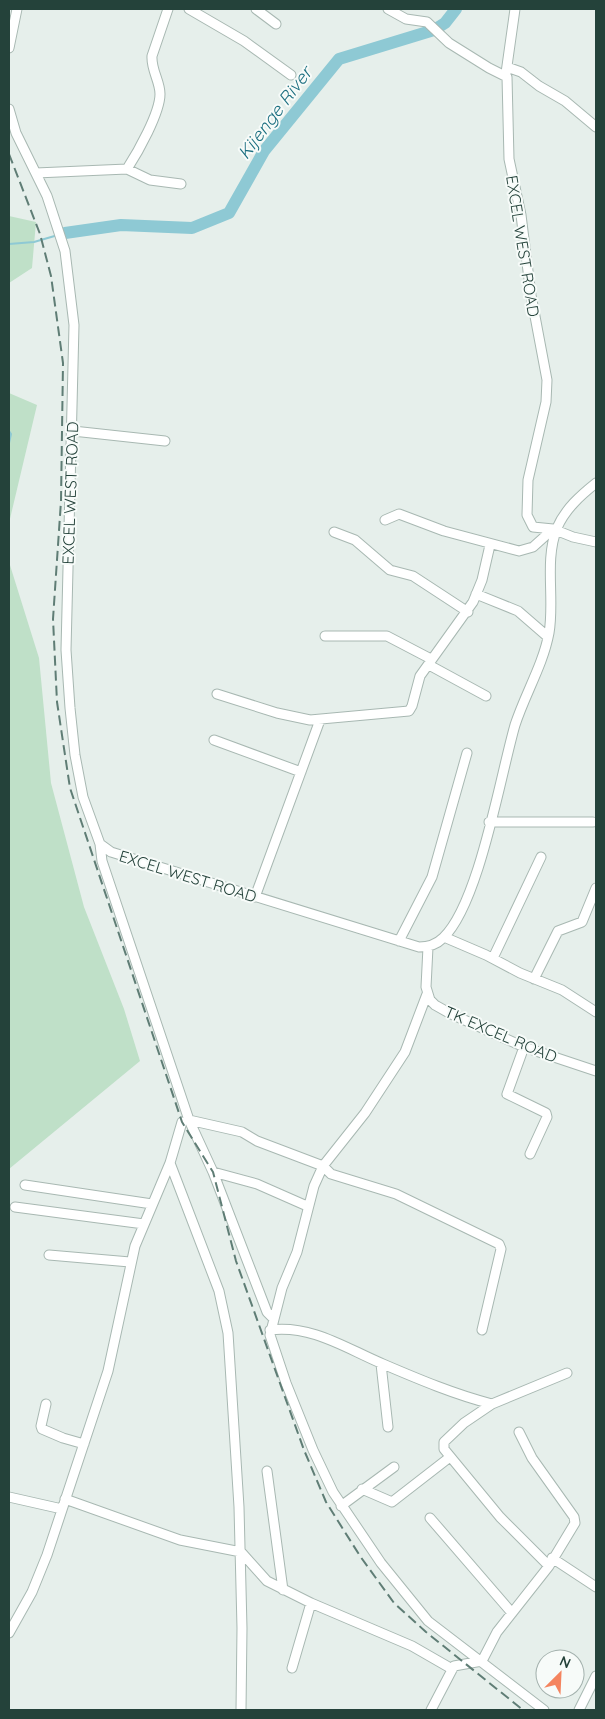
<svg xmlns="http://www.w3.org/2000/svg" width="605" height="1719" viewBox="0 0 605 1719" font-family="Quicksand,sans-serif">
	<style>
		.green { fill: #bfe0c8 }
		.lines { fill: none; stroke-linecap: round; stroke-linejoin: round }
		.stream { stroke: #8ec9d4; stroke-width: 2 }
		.river { stroke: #8ec9d4; stroke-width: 12 }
		.street-casing { stroke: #a8b8b2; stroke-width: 11 }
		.street { stroke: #fff; stroke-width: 9 }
		.rail { stroke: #5f7d75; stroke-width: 2; stroke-dasharray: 10 5; stroke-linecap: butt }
		.labels { text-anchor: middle; stroke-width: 4; stroke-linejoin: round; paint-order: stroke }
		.street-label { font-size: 16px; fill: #24423a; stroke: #f7fbf9 }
		.water-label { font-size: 18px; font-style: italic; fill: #1c6f80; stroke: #f7fbf9 }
	</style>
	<rect width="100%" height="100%" fill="#e6efeb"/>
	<path class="green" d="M9 216 36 222 32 268 9 283Z
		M9 393 37 405 9 523Z
		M9 562 39 658 51 783 84 907 124 1009 140 1061 9 1169Z"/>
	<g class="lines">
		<path class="stream" d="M9 244 34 242 58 235
			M9 431 11 434 9 443"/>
		<path class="river" d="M65 233 121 225 192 228 229 213 264 151 339 59 434 30 445 23 456 9"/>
		<defs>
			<path id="street" d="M189 9 244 41 291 75
				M256 9 276 24
				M388 9 406 19 427 22 449 43 489 68 507 77 509 159 521 215 531 295 547 380 546 402 528 480 527 515 533 527 553 529 573 537 596 542
				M9 48 17 9
				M507 67 521 72 539 86 565 101 596 127
				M506 73 515 9
				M9 109 16 133 47 196 65 251 74 325 66 650 70 708 75 755 83 797 100 844 111 852 419 947C428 947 436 945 443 938 479 904 500 777 515 725 525 694 543 665 549 633 555 599 544 561 557 528 565 509 581 495 596 483
				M127 169 150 180 181 184
				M36 173 127 169C138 152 160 113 160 94 160 81 151 70 152 56L168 9
				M73 431 165 441
				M385 520 399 514 444 531 519 551 533 547 553 529
				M334 532 355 540 390 570 413 576 468 612
				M476 594 518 611 548 637
				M325 636H387L431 659
				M429 665 486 696
				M217 694 277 713 310 720 409 711 412 706 420 676 473 602 482 580 490 545
				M214 740 301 772
				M489 822H593
				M100 844 102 861 189 1120 213 1172 267 1312 273 1318
				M255 897 320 720
				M444 937 486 955 520 973 562 990 596 1012
				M399 941 432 877 467 753
				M428 947 426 987 430 1000 435 1005 451 1014 524 1047 596 1071
				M493 958 541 857
				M534 979 558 931 582 922 596 888
				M427 994 405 1052 365 1113 323 1166 314 1186 297 1252 282 1288 270 1335 286 1383 313 1450 333 1492 381 1563 428 1621 544 1710
				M524 1047 507 1094 546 1113 547 1117 530 1154
				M189 1120 242 1132 257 1141 323 1166 331 1174 396 1194 499 1244 501 1249 482 1330
				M170 1163 219 1291 228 1333 239 1507 242 1628 241 1710
				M213 1172 257 1184 307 1206
				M25 1185 152 1204
				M15 1207 144 1224
				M49 1255 130 1262
				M270 1330C313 1325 345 1348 383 1364 418 1379 456 1395 492 1404L567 1373
				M381 1364 388 1427
				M46 1404 41 1426 42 1429 63 1438 84 1444
				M492 1404 464 1423 444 1442V1449L500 1517 549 1566
				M267 1471 283 1590
				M362 1489 392 1502 450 1457
				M9 1497 62 1509
				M65 1499 180 1540 241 1552 267 1581 311 1603 412 1646 452 1669
				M341 1506 394 1467
				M430 1518 512 1613
				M552 1558 596 1587
				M9 1633 32 1592 47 1555 108 1371 135 1246 170 1163 182 1122
				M292 1668 311 1603
				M431 1710 454 1666 482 1661 497 1632 549 1566 575 1523 574 1517 532 1458 519 1432
				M579 1710 596 1676"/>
		</defs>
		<use href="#street" class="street-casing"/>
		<use href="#street" class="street"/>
		<path class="rail" d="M9 154 40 234 51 276 63 363 61 501 53 619 57 702 70 788 182 1122 213 1172 236 1261 304 1450 326 1502 360 1556 394 1603 426 1632 523 1710"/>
	</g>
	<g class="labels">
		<g class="street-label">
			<text transform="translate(523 246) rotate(81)" y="6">EXCEL WEST ROAD</text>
			<text transform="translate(70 493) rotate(-88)" y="6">EXCEL WEST ROAD</text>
			<text transform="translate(188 876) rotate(17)" y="6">EXCEL WEST ROAD</text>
			<text transform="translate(501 1034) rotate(23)" y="6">TK EXCEL ROAD</text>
		</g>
		<g class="water-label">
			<text transform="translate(275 113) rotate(-53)" y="6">Kijenge River</text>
		</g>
	</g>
	<rect width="605" height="1719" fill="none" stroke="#24423a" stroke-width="20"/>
	<g transform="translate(560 1674) rotate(24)"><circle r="24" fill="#f7fbf9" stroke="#a3b1ad"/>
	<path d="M0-4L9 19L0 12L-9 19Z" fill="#f4845f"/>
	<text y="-8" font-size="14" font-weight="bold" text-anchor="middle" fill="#24423a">N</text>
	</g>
</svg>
